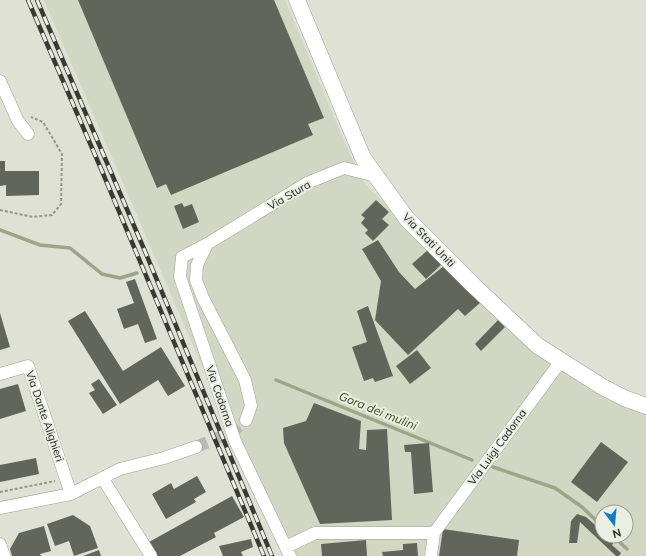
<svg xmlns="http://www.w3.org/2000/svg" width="646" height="556" viewBox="0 0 646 556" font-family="Mulish,sans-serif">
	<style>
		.built { fill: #d2d7c4; fill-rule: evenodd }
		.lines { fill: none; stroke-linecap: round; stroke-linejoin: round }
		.stream { stroke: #9ea586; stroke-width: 3.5 }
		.building { fill: #62655a }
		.minor-tunnel { stroke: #b8baaf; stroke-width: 12; stroke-dasharray: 12 6; stroke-linecap: butt }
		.minor-casing { stroke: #9da094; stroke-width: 13 }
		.tertiary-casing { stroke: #9da094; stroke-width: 17 }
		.path { stroke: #94968c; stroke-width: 2; stroke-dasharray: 3 2; stroke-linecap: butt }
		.minor { stroke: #fff; stroke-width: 12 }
		.tertiary { stroke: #fff; stroke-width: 16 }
		.rail-casing { stroke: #393a34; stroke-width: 4.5 }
		.rail { stroke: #ebeee2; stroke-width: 3; stroke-dasharray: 9; stroke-linecap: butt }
		.labels { text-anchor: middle; stroke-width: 4; stroke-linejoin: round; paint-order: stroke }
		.street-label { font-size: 11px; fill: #1e1f1a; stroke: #ebeee2 }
		.water-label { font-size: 12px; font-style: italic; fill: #3f4814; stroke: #ebeee2 }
	</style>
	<rect width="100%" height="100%" fill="#dee1d4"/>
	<path class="built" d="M44 0H285L346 146 365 184 513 330 622 406 646 415V556H284ZM602 512H626V536H602Z"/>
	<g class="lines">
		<path class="stream" d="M0 230 40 245 70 248 102 274 120 278 137 273
			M276 380 472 460
			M493 467 555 488 582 507 602 526
			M613 536 627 549"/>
	</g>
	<path class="building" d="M78 0H274L324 118 308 124 313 135 171 195 166 184 157 188Z
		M0 161H5V171H39V195L6 196V185L0 186Z
		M376 200 389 212 382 219 389 225 373 241 365 233 368 230 361 223 365 218 361 215Z
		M182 203 184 207 192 204 199 222 183 229 174 206Z
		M378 240 399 272 415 289 444 266 481 302 465 316 458 309 408 355 375 320 381 281 362 249Z
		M429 249 442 264 426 279 412 264Z
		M135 279 157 339 145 343 138 324 124 329 117 309 134 303 126 282Z
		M368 306 393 376 375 382 373 378 364 381 352 347 367 342 357 311Z
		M85 311 123 371 161 347 185 386 168 396 158 380 120 404 68 321Z
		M0 313 10 347 0 350Z
		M498 320 505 327 481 351 475 344Z
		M417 350 431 368 410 384 396 366Z
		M99 379 117 405 103 414 89 393 95 390 91 384Z
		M18 384 26 411 0 419V389Z
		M314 403 361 421 359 449 366 450 367 430 387 429 392 520 320 524 284 443 283 428 306 421Z
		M601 442 628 462 597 502 571 482Z
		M429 443 433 492 414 494 411 452H405L404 445Z
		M36 458 39 474 0 482V465Z
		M197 476 206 492 194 499 196 502 166 519 152 494 171 483 174 489Z
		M232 496 244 517 214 533 216 537 180 556H157L149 542Z
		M577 514 586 517 602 531V536H607L614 542 612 545 621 553 619 556H616L580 522 577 543H569L571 521Z
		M73 515 90 526 98 548 74 556 69 541 55 546 47 524Z
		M44 526 51 551 40 554 41 556H12L10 549 19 533Z
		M443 529 519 540 517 556H439Z
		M251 539 253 547 241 552 243 556H223L219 546Z
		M366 540 367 556H322L321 544Z
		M417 543 418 556H383L382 552 403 550V544Z
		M99 550 101 556H83Z"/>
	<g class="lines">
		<path class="minor-tunnel" d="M196 447 232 432 246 420"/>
		<defs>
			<path id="minor" d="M0 81 18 121 28 134
				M207 244 197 265 196 280 203 298 245 380 251 406 246 420
				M0 374 28 366 71 494
				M103 479 151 556
				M0 508 71 494 120 469 164 458 196 447
				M0 544 4 556
				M286 547 315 533H434
				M290 556 235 441 180 277 182 257 207 244 307 183 344 168 376 176
				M431 556 434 533 561 361"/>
			<path id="tertiary" d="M297 0 363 158 407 219 474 286 538 346 601 386 624 398 646 406"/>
		</defs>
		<use href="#minor" class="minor-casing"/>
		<use href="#tertiary" class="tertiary-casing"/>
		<path class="path" d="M0 210 33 217 52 215 61 204 62 154 43 122 31 117
			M0 492 55 481"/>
		<use href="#minor" class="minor"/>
		<use href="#tertiary" class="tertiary"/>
		<defs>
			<path id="rail" d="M28 0 102 171 264 556
				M37 0 144 249 272 556"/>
		</defs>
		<use href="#rail" class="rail-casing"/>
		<use href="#rail" class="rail"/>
	</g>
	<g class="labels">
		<g class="street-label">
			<text transform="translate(289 195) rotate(-30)" y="4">Via Stura</text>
			<text transform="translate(429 240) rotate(46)" y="4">Via Stati Uniti</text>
			<text transform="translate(220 396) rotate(71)" y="4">Via Cadorna</text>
			<text transform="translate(45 416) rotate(71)" y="4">Via Dante Alighieri</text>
			<text transform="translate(497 447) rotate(-54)" y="4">Via Luigi Cadorna</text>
		</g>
		<g class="water-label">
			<text transform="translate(378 411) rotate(22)" y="4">Gora dei mulini</text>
		</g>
	</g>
	<g transform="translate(614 524) rotate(164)"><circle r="19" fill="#ebeee2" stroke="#999b92"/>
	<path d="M0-3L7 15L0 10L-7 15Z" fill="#107cc6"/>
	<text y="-6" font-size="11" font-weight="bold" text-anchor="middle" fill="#1e1f1a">N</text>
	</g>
</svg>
